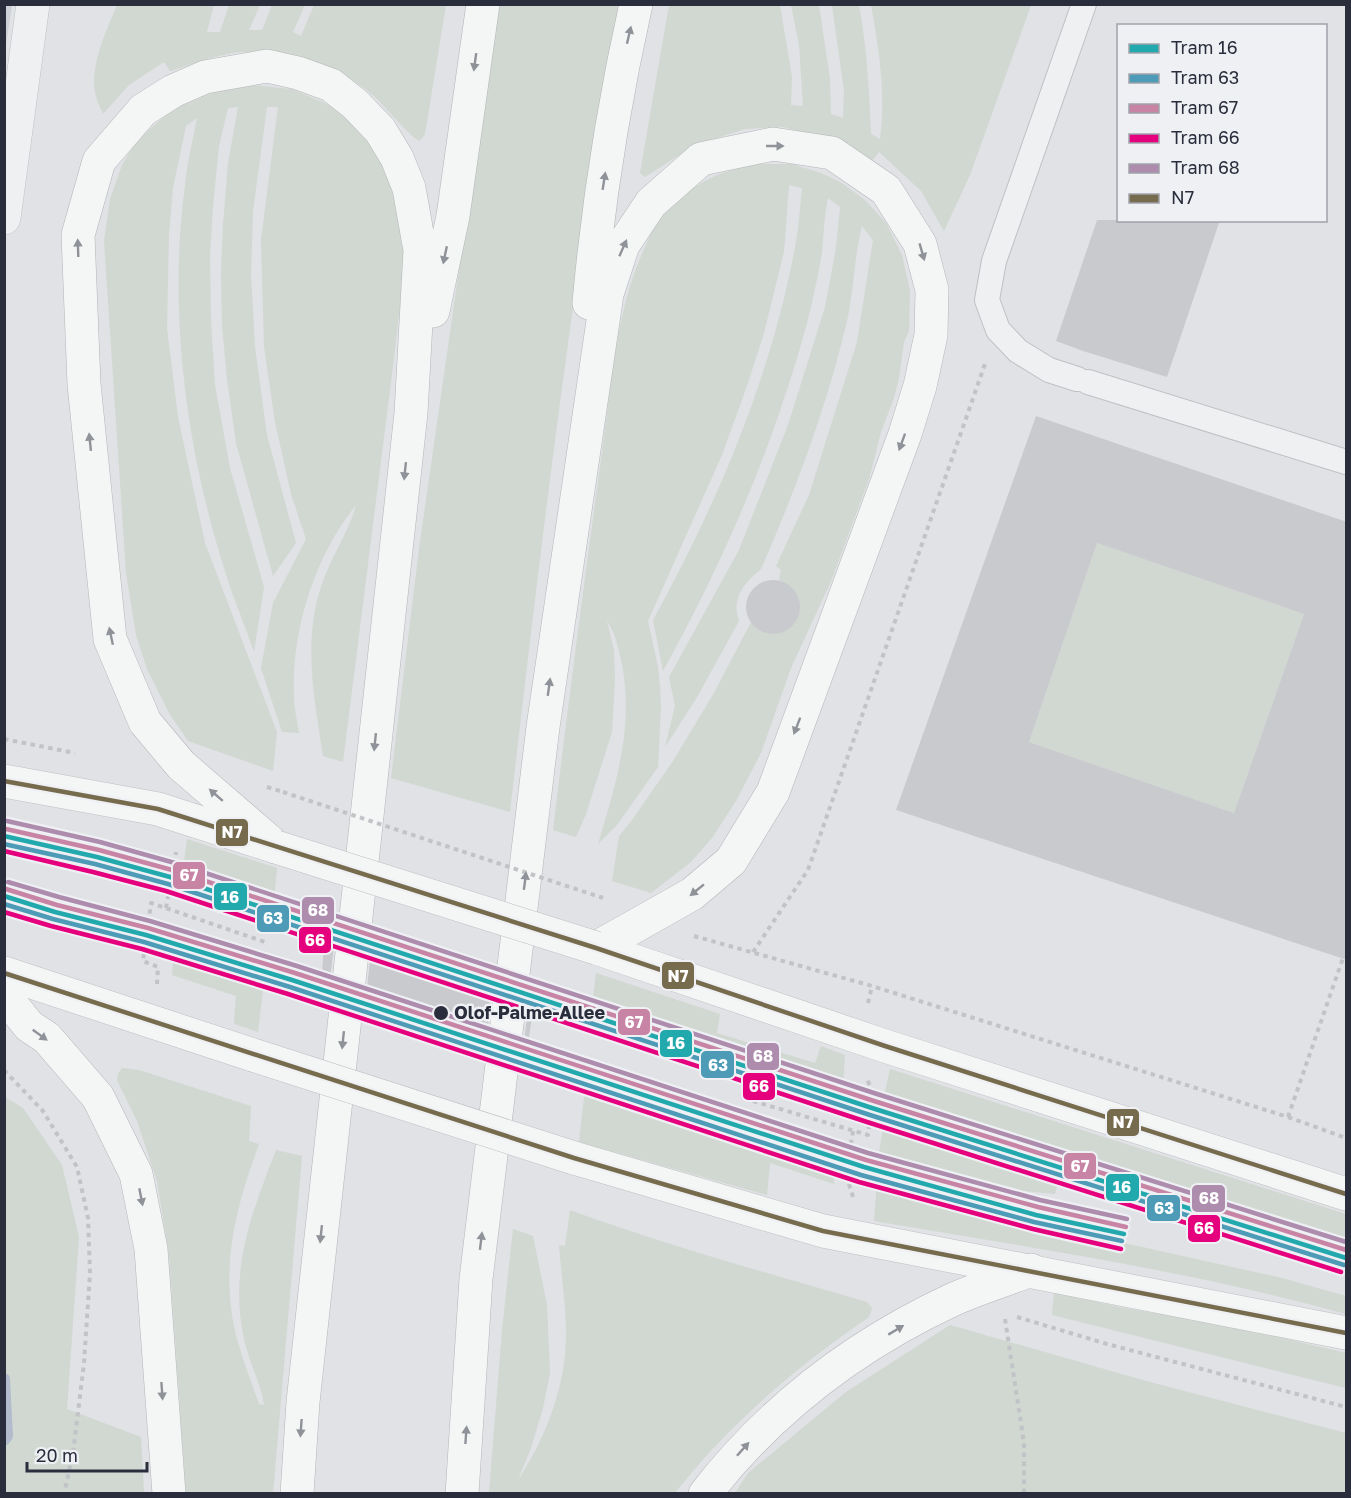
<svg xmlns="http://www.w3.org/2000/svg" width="1351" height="1498" viewBox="0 0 1351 1498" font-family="'Golos Text',sans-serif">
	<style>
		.built { fill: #cfd1d8 }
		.green { fill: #d0d8d1 }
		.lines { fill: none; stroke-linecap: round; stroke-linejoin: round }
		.stream { stroke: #b2bccd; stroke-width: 12 }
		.building { fill: #c9cacd; fill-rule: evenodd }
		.service-casing { stroke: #bfc0c3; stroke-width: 26 }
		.minor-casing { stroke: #bfc0c3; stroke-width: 34 }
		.primary-casing { stroke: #bdbfc2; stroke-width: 34 }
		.motorway-casing { stroke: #b3b5b9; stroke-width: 34 }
		.path { stroke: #c2c3c7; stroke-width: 4; stroke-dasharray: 4.5 4.5; stroke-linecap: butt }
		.service { stroke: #eff0f2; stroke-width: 24 }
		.minor { stroke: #eff0f2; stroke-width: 33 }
		.primary { stroke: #f4f5f5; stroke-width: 33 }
		.motorway { stroke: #f4f5f5; stroke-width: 33 }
		.primary-bridge-casing { stroke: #bdbfc2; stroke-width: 34; stroke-linecap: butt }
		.path-bridge { stroke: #c2c3c7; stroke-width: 4; stroke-dasharray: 4.5 4.5; stroke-linecap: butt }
		.primary-bridge { stroke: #f4f5f5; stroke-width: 33 }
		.bus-1-casing { stroke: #eef0f4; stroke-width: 9 }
		.bus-1 { stroke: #766b4c; stroke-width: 4.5 }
		.tram-1-casing { stroke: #eef0f4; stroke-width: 9 }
		.tram-2-casing { stroke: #eef0f4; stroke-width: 9 }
		.tram-3-casing { stroke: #eef0f4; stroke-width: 9 }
		.tram-4-casing { stroke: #eef0f4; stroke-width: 9 }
		.tram-5-casing { stroke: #eef0f4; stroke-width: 9 }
		.tram-1 { stroke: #22a9ad; stroke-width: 4.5 }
		.tram-2 { stroke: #4d9bb6; stroke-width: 4.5 }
		.tram-3 { stroke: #c784a5; stroke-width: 4.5 }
		.tram-4 { stroke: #e5007d; stroke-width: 4.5 }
		.tram-5 { stroke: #ad8cae; stroke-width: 4.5 }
		.oneway { fill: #8f9298 }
		.stop-dot { fill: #2a2e3c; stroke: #eef0f4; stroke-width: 2 }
		.labels { text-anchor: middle; stroke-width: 5; stroke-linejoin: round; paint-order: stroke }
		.stop-label { font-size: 18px; font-weight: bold; fill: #2a2e3c; stroke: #eef0f4; text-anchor: start }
		.line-badge { stroke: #eef0f4; stroke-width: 2 }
		.badge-label { font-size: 16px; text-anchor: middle; font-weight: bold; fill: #fff }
	</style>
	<rect width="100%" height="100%" fill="#e0e2e5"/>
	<path class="built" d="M5 4 12 5 5 52 4 5Z"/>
	<path class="green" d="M117 5H214L207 32H220L229 5H260L249 30H262L272 5H305L293 32 301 36 314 5H446L425 134 420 141C412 139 386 108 377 99 344 69 304 54 260 53 251 53 241 51 232 53 211 57 190 65 170 71L164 62 129 85 103 114C101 108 97 102 96 96 88 70 107 29 117 5Z
		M497 5H620C574 272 541 542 510 812L391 778 419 549Z
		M669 5H780L792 77 791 105 803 106 799 45 791 5H819L830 79 831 114 843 118 844 91 832 5H859C867 47 869 90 871 134L880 139C886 95 879 48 871 5H1031L970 175 944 231 921 191 879 152 872 161 841 142 783 127 745 129 695 145 645 177 640 173Z
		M253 85 291 89 325 103 343 114 359 129 377 154 394 185 405 240 404 272 392 374 343 762 323 756C314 696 301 635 325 576 334 552 350 529 356 505 315 556 291 630 294 696 294 708 297 720 299 733L282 732 261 668 273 603 306 539 291 494 275 422 264 347 261 240 278 107H267L253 211 251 275 255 347 267 435 296 543 273 576 236 443 227 379 222 326 221 273 223 225 228 163 238 107 228 108 219 146 213 206 210 256 211 321 215 385 230 468 264 587 254 652C245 625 233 598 225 571 186 449 168 313 185 185 187 163 193 140 197 118L186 126 173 188 169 234 167 328 178 417 205 543 277 732 273 771 188 741 169 713 147 669 136 635 126 573 104 241 110 199 122 165 136 142 171 110 224 88Z
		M761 164H792L821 173 842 183 865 200 886 223 902 255 910 291 909 331 904 342 899 378 894 398 881 432 870 476 832 579 791 668 761 753 736 801 712 838 691 862 651 893 612 881 619 836 632 820 673 761 714 693 751 622C779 658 827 603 779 580L781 570 776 566 809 495 857 342 873 240 862 226C854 257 854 290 847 321 827 406 796 489 761 569 744 583 731 598 739 621L696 699 665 747 675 706 669 677 739 550 788 425 825 307 836 248 840 207 828 198C824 215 824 234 822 252 818 276 813 300 807 323 774 445 724 561 663 671L653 620C718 502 772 375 796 242 799 224 800 206 802 188L789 185 784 252 764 333 748 383 722 455 648 621 658 667 660 687 661 707 658 767 617 825 598 844C616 784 634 727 622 664 618 648 616 634 607 621L614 650 615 680 612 732 586 814 576 837 553 830C568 706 584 583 601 460 611 390 615 311 645 247 649 239 652 229 657 222 682 188 719 169 761 164Z
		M1097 543 1304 614 1234 813 1029 742Z
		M187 839 277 868 274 902 183 869Z
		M174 953 264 981 258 1032 234 1024 236 996 172 975Z
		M596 973 720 1014 717 1033 815 1063 821 1046 845 1055 843 1085 592 1006Z
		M122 1068 139 1070 251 1106 249 1141 259 1144C238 1202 223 1253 232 1316 237 1346 249 1375 259 1404L264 1405C261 1384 250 1364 245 1343 228 1272 251 1215 276 1150L302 1156 273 1493H186L169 1255 157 1181 137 1121 117 1080 118 1074Z
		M890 1069 1346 1214V1246L883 1101Z
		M585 1088 834 1168V1184L770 1163 767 1195 579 1142Z
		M5 1097 23 1108 62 1165 79 1237 67 1409 141 1437 144 1493H5Z
		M884 1122 1059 1179 1055 1194 1003 1189 878 1159Z
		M877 1181 1061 1229 1282 1278 1346 1296V1314C1192 1271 1032 1248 874 1221Z
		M570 1210C668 1246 768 1273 867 1302L872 1308 869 1317C796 1367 729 1424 675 1493H489L502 1330 513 1229 533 1236 547 1305 550 1373 543 1408 531 1448 518 1480C546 1438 567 1383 566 1332 566 1303 561 1274 559 1245L565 1246Z
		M1054 1292 1119 1307 1241 1328 1346 1353V1388L1052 1315Z
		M950 1325 1146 1381 1346 1433V1493H735L748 1473 846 1392Z"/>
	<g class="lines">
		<path class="stream" d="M4 1379 7 1436 4 1440"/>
	</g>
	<path class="building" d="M1097 220H1220L1167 377 1083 351 1056 341Z
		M1036 416 1347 522V960L896 810ZM1097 543 1304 614 1234 813 1029 742Z
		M746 607a27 27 0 1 1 54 0a27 27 0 1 1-54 0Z
		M326 914 337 918 327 1006 320 1004Z
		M373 930 495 970 484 1056 364 1018Z
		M531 983 537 985 524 1069 521 1068Z"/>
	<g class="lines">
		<defs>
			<path id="service" d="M1077 379 1049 370 1018 351 998 330 987 300 994 261 1084 4
				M1088 382 1346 462"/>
			<path id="minor" d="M4 218 33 4"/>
			<path id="primary" d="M4 781 158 809 276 847
				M596 948 885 1046 1346 1194
				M4 973 253 1055
				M574 1158 823 1231 1346 1333"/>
			<path id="motorway" d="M589 303C598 203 614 102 636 4
				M433 311 453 216 483 4
				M276 847 181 765 145 722 110 639 84 384 78 235 99 161 143 110 173 91 205 77 267 66 298 73 331 85 355 104 380 130 397 158 409 188 420 250 411 413 303 1402 297 1494
				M4 989 13 1006 29 1026 47 1038 98 1097 136 1174 151 1249 169 1494
				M462 1494 476 1279 543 727 607 294 623 245 651 203 701 159 773 144 832 153 886 190 920 244 932 290 931 335 920 386 905 434 773 792 731 861 692 894 596 948
				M705 1494C771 1409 857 1344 954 1299 979 1288 1005 1280 1031 1270"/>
		</defs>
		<use href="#service" class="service-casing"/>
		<use href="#minor" class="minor-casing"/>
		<use href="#primary" class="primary-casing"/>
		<use href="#motorway" class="motorway-casing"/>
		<path class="path" d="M4 739 75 753
			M267 787 283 792
			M166 908 176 852
			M694 936 872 986 1288 1117 1346 1138
			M753 952 808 870 985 364
			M157 984 158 967 143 961 151 903 265 942
			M868 1003 872 986
			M4 1070 43 1111 77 1167 88 1218 90 1273 84 1363 73 1453 64 1494
			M753 1101 868 1135 873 1093 867 1079
			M1288 1117 1343 958
			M853 1131 846 1175 854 1200
			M1017 1317 1107 1344 1346 1407
			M1005 1319 1024 1443V1494"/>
		<use href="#service" class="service"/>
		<use href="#minor" class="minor"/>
		<use href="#primary" class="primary"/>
		<use href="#motorway" class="motorway"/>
		<defs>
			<path id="primary-bridge" d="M276 847 596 948
				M253 1055 574 1158"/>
		</defs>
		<use href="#primary-bridge" class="primary-bridge-casing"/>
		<path class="path-bridge" d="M283 792 603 898"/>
		<use href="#primary-bridge" class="primary-bridge"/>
		<defs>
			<path id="bus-1" d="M4 781 158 809 596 948 885 1046 1346 1194
				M4 973 574 1158 823 1231 1346 1333"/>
		</defs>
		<use href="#bus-1" class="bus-1-casing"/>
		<use href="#bus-1" class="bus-1"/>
		<defs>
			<path id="tram-1" d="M4 836 97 857 170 877 872 1108 1346 1258
				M4 896 55 912 146 935 292 980 864 1167 1036 1215 1124 1234"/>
			<path id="tram-2" d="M4 844 95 864 168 884 870 1115 1344 1265
				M4 904 53 919 144 942 290 987 861 1175 1034 1222 1122 1241"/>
			<path id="tram-3" d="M6 829 99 850 172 870 874 1101 1346 1250
				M6 889 57 905 148 928 295 973 866 1160 1038 1207 1126 1227"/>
			<path id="tram-4" d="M4 851 93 872 166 891 867 1122 1341 1272
				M4 912 51 926 142 949 288 994 859 1182 1033 1229 1121 1249"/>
			<path id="tram-5" d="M7 821 100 842 175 863 877 1094 1346 1242
				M8 882 59 897 150 921 297 966 868 1153 1040 1200 1127 1219"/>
		</defs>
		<use href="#tram-1" class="tram-1-casing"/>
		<use href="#tram-2" class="tram-2-casing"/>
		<use href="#tram-3" class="tram-3-casing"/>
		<use href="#tram-4" class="tram-4-casing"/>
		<use href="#tram-5" class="tram-5-casing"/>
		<use href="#tram-1" class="tram-1"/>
		<use href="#tram-2" class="tram-2"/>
		<use href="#tram-3" class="tram-3"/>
		<use href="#tram-4" class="tram-4"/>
		<use href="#tram-5" class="tram-5"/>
	</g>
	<defs><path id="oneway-solid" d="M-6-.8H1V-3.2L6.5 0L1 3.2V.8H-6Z" transform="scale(1.5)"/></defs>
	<g class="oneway">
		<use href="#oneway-solid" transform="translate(629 35) rotate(-77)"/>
		<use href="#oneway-solid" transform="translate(475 62) rotate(98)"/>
		<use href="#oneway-solid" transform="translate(775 146)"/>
		<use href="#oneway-solid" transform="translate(604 181) rotate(-81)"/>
		<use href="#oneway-solid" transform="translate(78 248) rotate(-92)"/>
		<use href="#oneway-solid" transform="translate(623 248) rotate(-66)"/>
		<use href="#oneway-solid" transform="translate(922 252) rotate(74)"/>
		<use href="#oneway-solid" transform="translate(445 255) rotate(102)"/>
		<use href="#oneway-solid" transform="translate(90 442) rotate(-96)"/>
		<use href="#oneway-solid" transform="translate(902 442) rotate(110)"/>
		<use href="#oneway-solid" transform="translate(405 471) rotate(96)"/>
		<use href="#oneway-solid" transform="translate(111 636) rotate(-102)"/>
		<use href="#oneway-solid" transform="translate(549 687) rotate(-82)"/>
		<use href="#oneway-solid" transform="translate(797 726) rotate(111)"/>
		<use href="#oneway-solid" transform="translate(375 742) rotate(96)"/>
		<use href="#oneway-solid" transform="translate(216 795) rotate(-139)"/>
		<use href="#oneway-solid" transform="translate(525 881) rotate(-83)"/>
		<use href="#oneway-solid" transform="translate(697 890) rotate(141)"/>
		<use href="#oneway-solid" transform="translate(40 1035) rotate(36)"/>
		<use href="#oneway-solid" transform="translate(343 1040) rotate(96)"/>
		<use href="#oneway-solid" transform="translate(141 1197) rotate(79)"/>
		<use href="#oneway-solid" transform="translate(321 1234) rotate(96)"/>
		<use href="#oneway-solid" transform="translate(481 1241) rotate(-83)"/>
		<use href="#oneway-solid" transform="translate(896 1330) rotate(-31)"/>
		<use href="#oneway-solid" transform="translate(162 1391) rotate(86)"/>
		<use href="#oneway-solid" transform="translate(301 1428) rotate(94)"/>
		<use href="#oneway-solid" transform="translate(466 1435) rotate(-86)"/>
		<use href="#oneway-solid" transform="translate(743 1449) rotate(-48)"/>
	</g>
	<circle class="stop-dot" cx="441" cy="1013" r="8"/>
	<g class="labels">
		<g class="stop-label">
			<text x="454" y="1019">Olof-Palme-Allee</text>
		</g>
	</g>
	<g class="line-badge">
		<rect x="215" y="818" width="34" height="29" rx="6" fill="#766b4c"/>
		<rect x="172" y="861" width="34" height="29" rx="6" fill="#c784a5"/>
		<rect x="213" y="882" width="35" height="29" rx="6" fill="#22a9ad"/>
		<rect x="301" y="896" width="34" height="29" rx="6" fill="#ad8cae"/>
		<rect x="256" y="904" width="34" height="29" rx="6" fill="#4d9bb6"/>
		<rect x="298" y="926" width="34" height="28" rx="6" fill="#e5007d"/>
		<rect x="661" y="961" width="34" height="29" rx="6" fill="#766b4c"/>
		<rect x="617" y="1008" width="34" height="28" rx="6" fill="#c784a5"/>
		<rect x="659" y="1029" width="34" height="29" rx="6" fill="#22a9ad"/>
		<rect x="746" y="1042" width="34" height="29" rx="6" fill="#ad8cae"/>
		<rect x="700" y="1050" width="35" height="29" rx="6" fill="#4d9bb6"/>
		<rect x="742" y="1072" width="34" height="29" rx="6" fill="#e5007d"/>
		<rect x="1106" y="1108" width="34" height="29" rx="6" fill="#766b4c"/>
		<rect x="1063" y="1152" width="34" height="28" rx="6" fill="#c784a5"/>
		<rect x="1105" y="1173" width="35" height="29" rx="6" fill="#22a9ad"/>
		<rect x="1191" y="1184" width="35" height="29" rx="6" fill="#ad8cae"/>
		<rect x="1146" y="1194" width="35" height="28" rx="6" fill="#4d9bb6"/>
		<rect x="1187" y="1214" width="34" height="29" rx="6" fill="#e5007d"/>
	</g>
	<g class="badge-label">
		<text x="232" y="838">N7</text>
		<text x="189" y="881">67</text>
		<text x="230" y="903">16</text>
		<text x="318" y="916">68</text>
		<text x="273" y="924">63</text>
		<text x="315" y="946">66</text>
		<text x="678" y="982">N7</text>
		<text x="634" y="1028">67</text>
		<text x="676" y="1049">16</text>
		<text x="763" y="1062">68</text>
		<text x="718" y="1071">63</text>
		<text x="759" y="1092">66</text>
		<text x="1123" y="1128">N7</text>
		<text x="1080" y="1172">67</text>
		<text x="1122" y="1193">16</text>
		<text x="1209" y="1204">68</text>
		<text x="1164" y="1214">63</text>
		<text x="1204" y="1234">66</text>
	</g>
	<rect width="1351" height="1498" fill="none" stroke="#2a2e3c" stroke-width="12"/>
	<rect x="1117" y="24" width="210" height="198" fill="#eef0f4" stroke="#a0a2aa" stroke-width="1.5"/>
	<rect x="1129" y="44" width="30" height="9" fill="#22a9ad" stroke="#a0a2aa" stroke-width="1.5"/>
	<text x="1171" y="54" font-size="18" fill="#2a2e3c">Tram 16</text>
	<rect x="1129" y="74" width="30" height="9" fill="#4d9bb6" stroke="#a0a2aa" stroke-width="1.5"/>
	<text x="1171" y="84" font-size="18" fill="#2a2e3c">Tram 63</text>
	<rect x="1129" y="104" width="30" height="9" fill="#c784a5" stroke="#a0a2aa" stroke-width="1.5"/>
	<text x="1171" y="114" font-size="18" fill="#2a2e3c">Tram 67</text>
	<rect x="1129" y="134" width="30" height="9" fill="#e5007d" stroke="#a0a2aa" stroke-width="1.5"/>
	<text x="1171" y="144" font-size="18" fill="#2a2e3c">Tram 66</text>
	<rect x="1129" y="164" width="30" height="9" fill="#ad8cae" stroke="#a0a2aa" stroke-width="1.5"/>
	<text x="1171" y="174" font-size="18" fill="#2a2e3c">Tram 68</text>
	<rect x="1129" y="194" width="30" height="9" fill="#766b4c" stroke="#a0a2aa" stroke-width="1.5"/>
	<text x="1171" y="204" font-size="18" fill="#2a2e3c">N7</text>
	<path d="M27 1462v9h120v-9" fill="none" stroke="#2a2e3c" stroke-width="3"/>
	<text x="36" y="1462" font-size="18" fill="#2a2e3c" stroke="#eef0f4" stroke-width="4.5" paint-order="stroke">20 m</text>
</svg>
